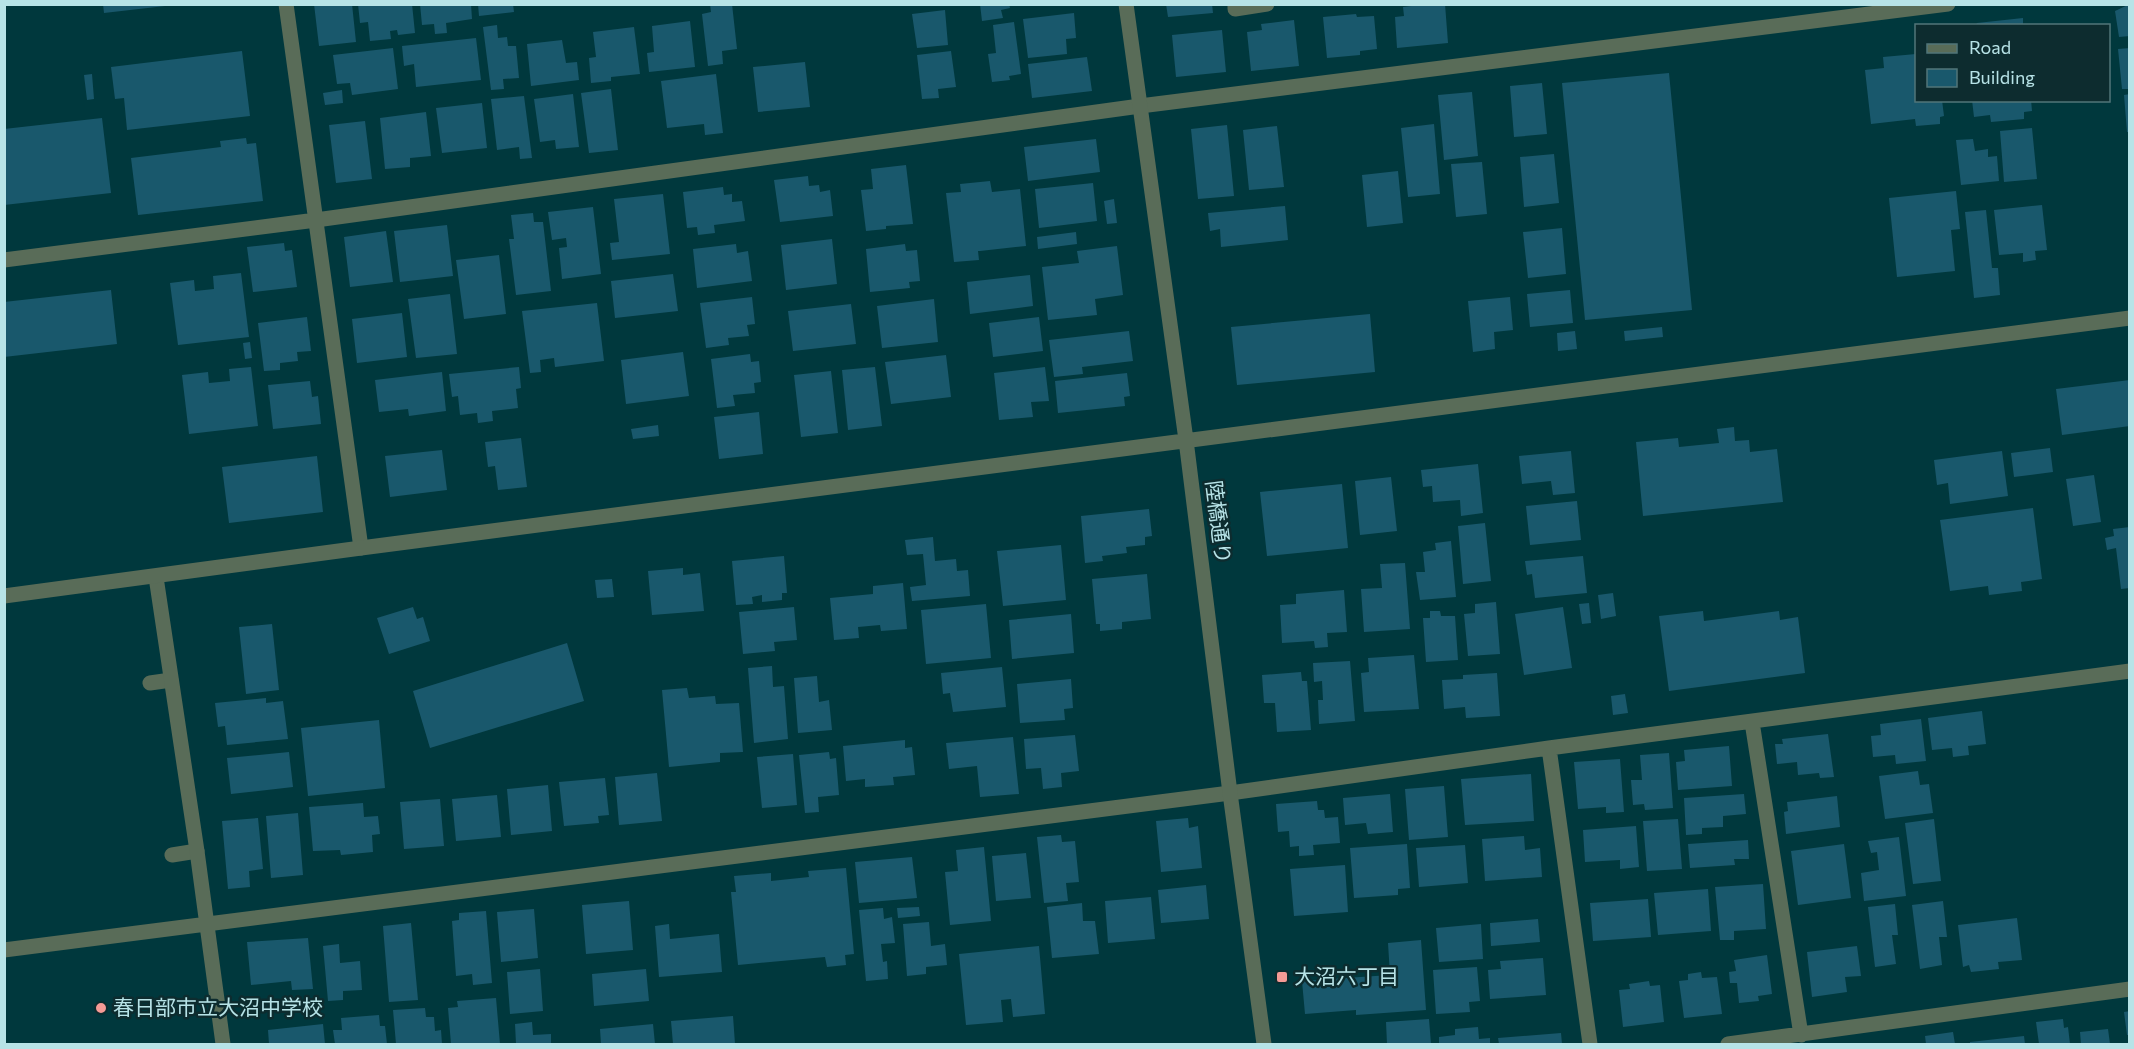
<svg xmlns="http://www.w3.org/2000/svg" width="2134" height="1049" viewBox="0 0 2134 1049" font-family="Commissioner,'Noto Sans JP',sans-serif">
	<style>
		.building { fill: #19586c }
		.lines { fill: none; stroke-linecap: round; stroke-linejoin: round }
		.service { stroke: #596c58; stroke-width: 15 }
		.minor { stroke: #596c58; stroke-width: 15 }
		.tertiary { stroke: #596c58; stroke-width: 15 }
		.poi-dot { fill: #f59b96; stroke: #0d2c2f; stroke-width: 2 }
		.labels { text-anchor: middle; stroke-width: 5; stroke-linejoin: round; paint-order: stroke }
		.street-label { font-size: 21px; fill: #b7e3e7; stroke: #0d2c2f }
		.poi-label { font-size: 21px; fill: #b7e3e7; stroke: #0d2c2f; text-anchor: start }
	</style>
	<rect width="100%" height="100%" fill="#00383d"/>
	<path class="building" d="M103 4H164L165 6 104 13Z
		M314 4H352L356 42 319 46Z
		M358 4H412L415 33 398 35 397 30 390 31 391 39 370 41 368 22 360 23Z
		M420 4H471L472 19 446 23 447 33 435 34 434 24 422 25Z
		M478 4H513L514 12 479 16Z
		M710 4H732L737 49 722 51 723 64 708 66 702 14 711 12Z
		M980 4H1009L1010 8 1001 10 1003 18 982 21Z
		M1166 4H1212L1213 13 1168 17Z
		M1428 4H1445L1448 43 1397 48 1395 17 1404 16 1403 7Z
		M2130 4V36L2119 37 2115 11Z
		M945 10 948 45 917 48 912 14Z
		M1074 13 1076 38 1066 39 1067 54 1028 58 1023 19Z
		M1356 14 1357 17 1374 16 1377 49 1360 51V55L1327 58 1323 17Z
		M2023 18V26H1975L1977 23Z
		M1294 20 1299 66 1251 71 1247 32 1262 30 1261 24Z
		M690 21 695 67 649 72 647 53 654 52 652 26Z
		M1014 22 1021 74 1009 76 1010 80 992 82 988 54 996 53 993 25Z
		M497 25 498 38 507 37 508 46H516L519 78 503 79 504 89 491 90 483 27Z
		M634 27 640 74 611 77V81L591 83 589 58 596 57 593 32Z
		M1222 30 1226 72 1176 77 1172 35Z
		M476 38 481 80 416 87 414 64 404 66 402 46Z
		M562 40 566 63 577 62 579 80 531 86 527 44Z
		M393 48 398 89 352 95 350 83 337 84 333 55Z
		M2130 48V89H2122L2118 49Z
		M242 51 250 116 127 130 124 98 115 99 111 67Z
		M951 51 956 87 938 89 939 98 922 99 917 55Z
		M1916 54V100H1942L1944 116 1940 117V124L1916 126 1915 119 1871 124 1865 70 1884 68 1883 57Z
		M1087 57 1092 91 1032 98 1028 64Z
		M805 62 810 107 758 112 753 67Z
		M1669 73 1692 310 1585 320 1562 83Z
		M92 74 94 99 87 100 84 75Z
		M716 74 723 133 705 135 704 124 667 128 661 81Z
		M1542 83 1547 134 1514 137 1510 86Z
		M611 89 618 150 589 153 581 93Z
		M342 90 343 103 325 105 323 93Z
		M1472 92 1478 156 1444 160 1438 95Z
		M573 94 579 147 556 149 555 140 540 142 534 99Z
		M2130 94V132H2127L2124 95Z
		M524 96 532 158 520 159 519 147 497 150 491 99Z
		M1972 100H2031L2032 111 2024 112V119L1991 122 1990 115 1974 117Z
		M482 103 487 148 442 153 436 108Z
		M426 112 431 156 410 158V167L385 169 380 118Z
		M102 118 111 193 4 205V129Z
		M365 121 372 179 336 183 329 125Z
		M1434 124 1440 194 1408 197 1401 128Z
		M1227 125 1234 196 1198 199 1191 129Z
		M1277 126 1284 187 1249 190 1243 130Z
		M2032 128 2037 179 2004 182 2000 131Z
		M246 138 247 144 256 143 263 201 138 215 131 158 221 147 220 141Z
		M1096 139 1100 172 1028 181 1024 147Z
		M1973 139 1975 151 1988 149V157L1997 156 1999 181 1961 185 1956 140Z
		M1554 154 1559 203 1524 207 1520 157Z
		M1482 162 1487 214 1456 217 1451 164Z
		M906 165 913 224 886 226V229L866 231 861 190 873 189 871 169Z
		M1398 171 1403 223 1367 227 1362 175Z
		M808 176 809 186 819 185 820 192 830 190 833 216 780 222 774 180Z
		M990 181 992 192 1020 189 1026 246 980 251H978L979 260 954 262 946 193 961 192 960 184Z
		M1093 183 1097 221 1039 228 1035 189Z
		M723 187 724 195 732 194V202L742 201 745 221 714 225 715 233 698 235 697 227 687 228 683 192Z
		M1956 191 1960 229 1951 230 1955 271 1897 277 1889 198Z
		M663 194 670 254 612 260 610 243 619 242 614 199Z
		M1114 199 1117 223 1107 224 1104 201Z
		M2042 205 2047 250 2035 251 2036 260 2023 262V253L1999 255 1994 210Z
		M1285 206 1288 240 1221 247 1220 229 1210 231 1208 213Z
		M593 207 601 274 562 279 559 248 567 247 566 238 552 240 548 212Z
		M1986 210 1992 268H1998L2000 295 1974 298 1965 212Z
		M533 213 534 222H543L551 291 516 295 509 239H514L511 215Z
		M447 225 453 276 400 282 394 231Z
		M1562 228 1566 274 1528 278 1523 232Z
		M386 231 393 282 350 287 344 237Z
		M1076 232 1077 244 1038 249 1037 237Z
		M832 239 837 284 786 290 781 245Z
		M284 243 285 251 292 250 297 287 253 292 247 247Z
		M736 244 737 253 748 251 752 281 697 288 693 249Z
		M905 244 906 251 917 250 920 281 909 282 910 288 870 292 866 249Z
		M1117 246 1123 295 1095 299 1097 315 1048 320 1042 267 1079 263 1077 251Z
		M499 255 506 314 464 319 456 260Z
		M241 273 249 337 178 345 170 283 194 280 195 291 214 289 213 276Z
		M673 274 678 311 615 318 611 281Z
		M1030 275 1033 306 970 314 967 282Z
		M111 290 117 344 4 357V302Z
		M1570 290 1573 323 1530 327 1527 294Z
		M450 294 457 354 416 358 408 299Z
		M752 297 755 324 747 325 749 336 728 338 729 345 706 348 700 303Z
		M1510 297 1513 330 1494 332 1495 349 1473 352 1468 301Z
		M934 299 938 342 882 348 877 306Z
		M597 303 604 361 555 367 554 358 540 360 541 372 530 373 522 311Z
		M851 304 856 344 793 351 788 311Z
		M402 313 407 357 357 363 352 319Z
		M1370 314 1375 372 1237 385 1231 327Z
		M307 317 311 351 297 352 298 361 280 363V370L264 371 258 323Z
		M1039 317 1043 351 993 357 989 323Z
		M1662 327 1663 337 1625 341 1624 331Z
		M1129 331 1133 361 1082 367 1083 374 1054 377 1049 340Z
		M1575 331 1577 349 1558 351 1557 333Z
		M250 342 252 358 245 359 243 343Z
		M683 352 689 396 626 404 621 360Z
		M750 354 751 362 759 361 761 382 754 383 755 393 733 395 735 406 717 408 711 359Z
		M946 355 951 397 891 404 885 362Z
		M251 367 258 426 189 434 182 375 208 372 209 383 230 381 229 369Z
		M519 367 521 388 516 389 518 408 492 411 493 421 478 423 477 413 460 415 458 396 452 397 449 374Z
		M875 367 882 426 848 430 842 370Z
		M1045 367 1049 401 1031 402 1033 417 999 420 994 373Z
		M831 371 838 433 801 437 794 375Z
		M442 372 446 411 409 416 408 409 379 412 375 380Z
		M1127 373 1130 396 1124 397 1125 406 1058 413 1055 381Z
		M2130 380V426L2062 435 2056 389Z
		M310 381 312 397 318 396 321 424 273 429 268 385Z
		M759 412 763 454 719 459 714 417Z
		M658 425 659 436 633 439 631 429Z
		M1734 427 1735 441 1749 440 1750 452 1777 449 1783 502 1643 516 1636 442 1678 438 1679 447 1719 443 1717 429Z
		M521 438 527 487 498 490 495 466 488 467 485 442Z
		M2050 448 2053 472 2014 477 2011 453Z
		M442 450 447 490 390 497 385 456Z
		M1571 451 1575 493 1553 495 1551 481 1522 484 1519 456Z
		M2002 451 2008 496 1950 504 1948 483 1937 485 1934 460Z
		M317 456 323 512 229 523 222 467Z
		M1478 464 1483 513 1461 516 1460 500 1433 502 1432 486 1423 487 1421 470Z
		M2094 475 2101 522 2073 526 2066 479Z
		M1391 477 1397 531 1360 535 1355 481Z
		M1342 484 1348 548 1267 556 1260 492Z
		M1577 501 1581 540 1530 545 1526 506Z
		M2033 508 2042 579 2021 582 2022 591 1989 595 1988 586 1950 591 1940 520Z
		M1149 509 1152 536 1145 537V545L1126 547 1127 553 1102 556 1103 561 1085 563 1081 516Z
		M1485 523 1491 581 1463 584 1458 526Z
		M2130 527V588L2121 589 2116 548 2107 550 2105 538 2114 536 2113 529Z
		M933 537 935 561 956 559 957 571 968 570 970 596 912 601 910 587 926 585 923 554 907 555 905 540Z
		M1451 541 1456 597 1420 600 1416 572H1425L1423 552 1436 550 1435 543Z
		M1061 545 1066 600 1003 606 997 551Z
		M784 556 787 593H782V600L762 602V595L752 597 753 604 736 605 732 561Z
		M1583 556 1587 593 1535 598 1532 574 1527 575 1525 561Z
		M1405 563 1410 629 1364 632 1361 589 1382 588 1380 564Z
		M683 568V575L700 573 704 611 652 615 648 571Z
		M1147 574 1151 619 1122 622V629L1100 631V624H1096L1092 579Z
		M612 579 614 597 597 598 595 580Z
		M903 583 907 629 881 631 880 625 858 627 859 638 834 640 830 598 873 594V586Z
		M1344 590 1347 632 1327 633 1328 647 1315 648 1314 641 1282 643 1280 605 1296 604V594Z
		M1613 593 1616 616 1601 619 1598 595Z
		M1496 602 1500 654 1468 656 1464 614 1475 613V604Z
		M1589 603 1591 623 1582 624 1579 604Z
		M986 604 991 658 926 664 921 610Z
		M413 607 417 619 423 617 430 641 389 654 377 618Z
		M794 607 797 640 774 642 775 651 743 654 739 612Z
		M1563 607 1572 668 1524 675 1515 614Z
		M1430 611H1440L1441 616H1455L1458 660 1426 662 1423 618H1430Z
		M1703 611 1704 621 1779 611 1780 620 1798 617 1805 673 1669 691 1659 616Z
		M1071 614 1074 653 1012 659 1009 620Z
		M272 624 279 690 246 694 239 627Z
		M567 643 584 701 430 748 413 691Z
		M1414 655 1419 709 1364 712 1361 673 1369 672 1368 658Z
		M1350 661 1355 721 1319 724 1318 700H1323L1322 681 1314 682 1313 663Z
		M772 666 773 687 784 686 788 739 754 743 748 668Z
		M1002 667 1006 707 953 712 950 693 943 694 941 673Z
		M1301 672 1302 681H1307L1311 730 1277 732 1275 703H1264L1262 675Z
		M1497 673 1500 716 1466 718 1465 707 1444 709 1442 680 1463 679V675Z
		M817 676 819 702 829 700 832 730 798 733 794 678Z
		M1071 679 1073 708 1064 709 1065 720 1020 723 1017 684Z
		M687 688 689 698 715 696 716 704 739 703 743 752 720 753V762L669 767 662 690Z
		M1625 694 1628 713 1613 715 1611 696Z
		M266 698V703L283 701 288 739 227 745 225 726 218 727 215 703Z
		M1982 711 1986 744 1968 746 1969 755 1953 757 1952 748 1932 750 1928 718Z
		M1921 719 1926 761 1896 764 1895 755 1873 757 1871 736 1881 735 1880 724Z
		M379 720 385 788 308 796 301 728Z
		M1828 734 1834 777 1820 778 1819 773 1798 775 1797 762 1777 764 1775 744H1783L1782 739Z
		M1075 735 1079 771 1061 773 1062 787 1043 789 1041 768 1026 769 1024 739Z
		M1013 737 1019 794 980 797 977 766 949 769 946 743Z
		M905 740V748L912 747 915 775 893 777 894 785 865 787V779L846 781 843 746Z
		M1729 746 1732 786 1678 790 1676 762 1685 761 1684 750Z
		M289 752 293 787 231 794 227 758Z
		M829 752 830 759 836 758 839 795 818 797 819 812 805 813 799 755Z
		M1669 753 1673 808 1645 810 1644 804 1633 805 1631 780H1642L1640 755Z
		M793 754 797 805 762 808 757 757Z
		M1620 759 1624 812 1606 813V807L1578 809 1574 762Z
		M1918 771 1920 785 1929 784 1933 813 1885 819 1879 776Z
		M657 773 662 821 619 825 615 777Z
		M1531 774 1534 821 1465 825 1461 779Z
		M605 778 609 815 598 816 599 823 564 826 559 782Z
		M548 785 552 831 511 835 507 789Z
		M1444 786 1448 837 1409 840 1405 789Z
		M1390 794 1393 832 1368 834 1366 823 1345 825 1343 798Z
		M1744 794 1746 814 1723 816V827L1702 828V834L1686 835 1684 798Z
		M497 795 501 837 456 841 452 799Z
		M1837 796 1840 827 1786 834 1784 812 1788 811 1787 802Z
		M440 799 444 846 404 849 400 802Z
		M1317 801 1318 810H1324L1325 818 1338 817 1340 843 1313 845 1314 855 1299 856V846L1290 847 1289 831 1278 832 1276 804Z
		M363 803 364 817 378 816 380 834 372 835 373 852 341 855 340 850 313 851 309 807Z
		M298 813 303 875 271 878 266 816Z
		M258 818 263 869 249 871 250 887 228 889 222 821Z
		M1188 818 1189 828 1198 826 1202 868 1161 872 1156 821Z
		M1678 819 1682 869 1647 871 1643 821Z
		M1934 819 1941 881 1913 884 1905 823Z
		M1636 826 1639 867 1620 869V860L1585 862 1583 830Z
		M1061 835 1062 842 1075 841 1079 882 1066 883 1068 901 1044 903 1037 837Z
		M1524 836 1525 850 1540 848 1542 877 1485 881 1482 839Z
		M1899 837 1906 896 1864 901 1861 873 1879 870 1877 852 1871 853 1868 841Z
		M1748 840 1749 859H1734L1735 865 1690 868 1688 844Z
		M1407 844 1410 888 1398 889V895L1354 898 1350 848Z
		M1844 844 1851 898 1798 905 1791 851Z
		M1465 845 1468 883 1419 887 1416 848Z
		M984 847 991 921 950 925 945 872 958 871 956 850Z
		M1026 853 1031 898 996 901 992 856Z
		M912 857 917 898 859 903 855 862Z
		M1345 865 1348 912 1294 916 1290 869Z
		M846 868 854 954 845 955 846 965 827 967 825 957 738 965 731 892H736L734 876 771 873V881L809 877 808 871Z
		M1763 884 1766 929 1734 931V940H1720L1715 887Z
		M1206 885 1209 919 1161 923 1158 890Z
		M1708 889 1711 931 1658 935 1654 893Z
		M1151 897 1155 939 1108 943 1105 901Z
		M1648 899 1651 937 1593 941 1590 903Z
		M629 901 633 950 586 954 582 905Z
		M1943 901 1947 937H1939L1942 965 1920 969 1912 905Z
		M1082 903 1083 921H1095L1099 954 1052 958 1047 907Z
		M1895 904 1898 935H1892L1896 964 1875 967 1868 907Z
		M919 907 920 916 898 918 897 908Z
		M883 908 884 919 892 917 895 943 881 944 883 962 887 961 888 979 866 981 859 910Z
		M534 909 538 958 501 962 497 912Z
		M486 911 492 983 473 985 472 974 456 976 452 921 459 920V913Z
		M2017 918 2022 960 1998 962 1999 969 1971 972 1969 965 1963 967 1958 925Z
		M1538 919 1540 942 1491 946 1490 923Z
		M929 922 931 946 945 944 947 965 926 967V974L907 976 903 924Z
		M411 923 418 1000 389 1002 383 926Z
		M669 924 670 939 719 934 722 972 659 977 655 926Z
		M1481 924 1483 959 1439 962 1436 928Z
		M308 938 313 989 292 990 291 981 251 985 247 942Z
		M1421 940 1426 1010 1356 1015V1010L1305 1014 1302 981 1390 975 1388 943Z
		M339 944 340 963 360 961 362 990 343 991V1000L328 1001 323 946Z
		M1039 946 1045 1014 1013 1017 1011 999 1001 1000 1003 1022 966 1025 959 954Z
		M1857 946 1861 976 1845 977 1847 992 1812 997 1807 952Z
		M1767 955 1772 994 1758 996 1759 1001 1739 1003 1737 983H1730L1729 972 1736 971 1734 960Z
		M1543 958 1546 995 1490 999 1488 970 1501 969 1500 961Z
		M1477 967 1480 1001 1469 1002 1470 1012 1436 1014 1433 970Z
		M540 969 543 1011 510 1014 507 972Z
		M646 969 649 1001 594 1006 592 974Z
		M1701 972 1702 978 1717 977 1722 1014 1684 1018 1679 981 1688 980V974Z
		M1649 981 1650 986 1660 985 1664 1022 1623 1027 1619 990 1630 989 1629 984Z
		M496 998 500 1044H451L448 1008 458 1007 457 1001Z
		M425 1008 426 1017H434L435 1031 441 1030 442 1044H396L393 1010Z
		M2130 1011V1035H2127L2124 1012Z
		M379 1015 380 1026H385L387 1044H335L333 1030H342L341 1018Z
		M733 1016 735 1044H673L671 1021Z
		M1429 1019 1431 1044H1387L1386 1022Z
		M2063 1019 2064 1028 2068 1027 2070 1044H2039L2036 1022Z
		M532 1022 533 1035 551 1034V1044H516L515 1024Z
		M323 1024 325 1044H269L268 1030Z
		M653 1024 655 1044H601L600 1029Z
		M1478 1027 1479 1039 1490 1038V1044H1439V1037L1455 1035V1029Z
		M2108 1029 2110 1044H2081L2080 1032Z
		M1953 1032 1955 1044H1926L1925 1036Z
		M1561 1033 1562 1044H1499L1498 1038Z
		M2024 1036 2025 1044H1970V1042Z"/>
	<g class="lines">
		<path class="service" d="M150 683 171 680
			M172 855 197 851"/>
		<path class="minor" d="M286 4 361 548
			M1235 4V9L1267 4
			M4 260 316 220 1140 106 1948 4
			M156 577 197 851 223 1044
			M1752 722 1801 1035
			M1549 748 1590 1044
			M4 950 1230 793 1549 748 2130 671
			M1728 1044 2130 989"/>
		<path class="tertiary" d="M1126 4 1186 440 1230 793 1264 1044
			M4 596 361 548 2130 318"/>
	</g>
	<g class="poi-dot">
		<rect x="1276" y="971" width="12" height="12" rx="3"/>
		<circle cx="101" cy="1008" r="6"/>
	</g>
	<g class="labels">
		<g class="street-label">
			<text transform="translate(1218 522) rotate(83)" y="7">陸橋通り</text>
		</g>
		<g class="poi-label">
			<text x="1294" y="984">大沼六丁目</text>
			<text x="113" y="1015">春日部市立大沼中学校</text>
		</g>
	</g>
	<rect width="2134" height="1049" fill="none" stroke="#b7e3e7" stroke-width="12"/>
	<rect x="1915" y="24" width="195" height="78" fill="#0d2c2f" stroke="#517579" stroke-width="1.5"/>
	<rect x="1927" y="44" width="30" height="9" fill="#596c58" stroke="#517579" stroke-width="1.5"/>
	<text x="1969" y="54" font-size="18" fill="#b7e3e7">Road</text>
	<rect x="1927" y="69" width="30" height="18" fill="#19586c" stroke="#517579" stroke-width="1.5"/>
	<text x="1969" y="84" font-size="18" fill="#b7e3e7">Building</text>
</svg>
